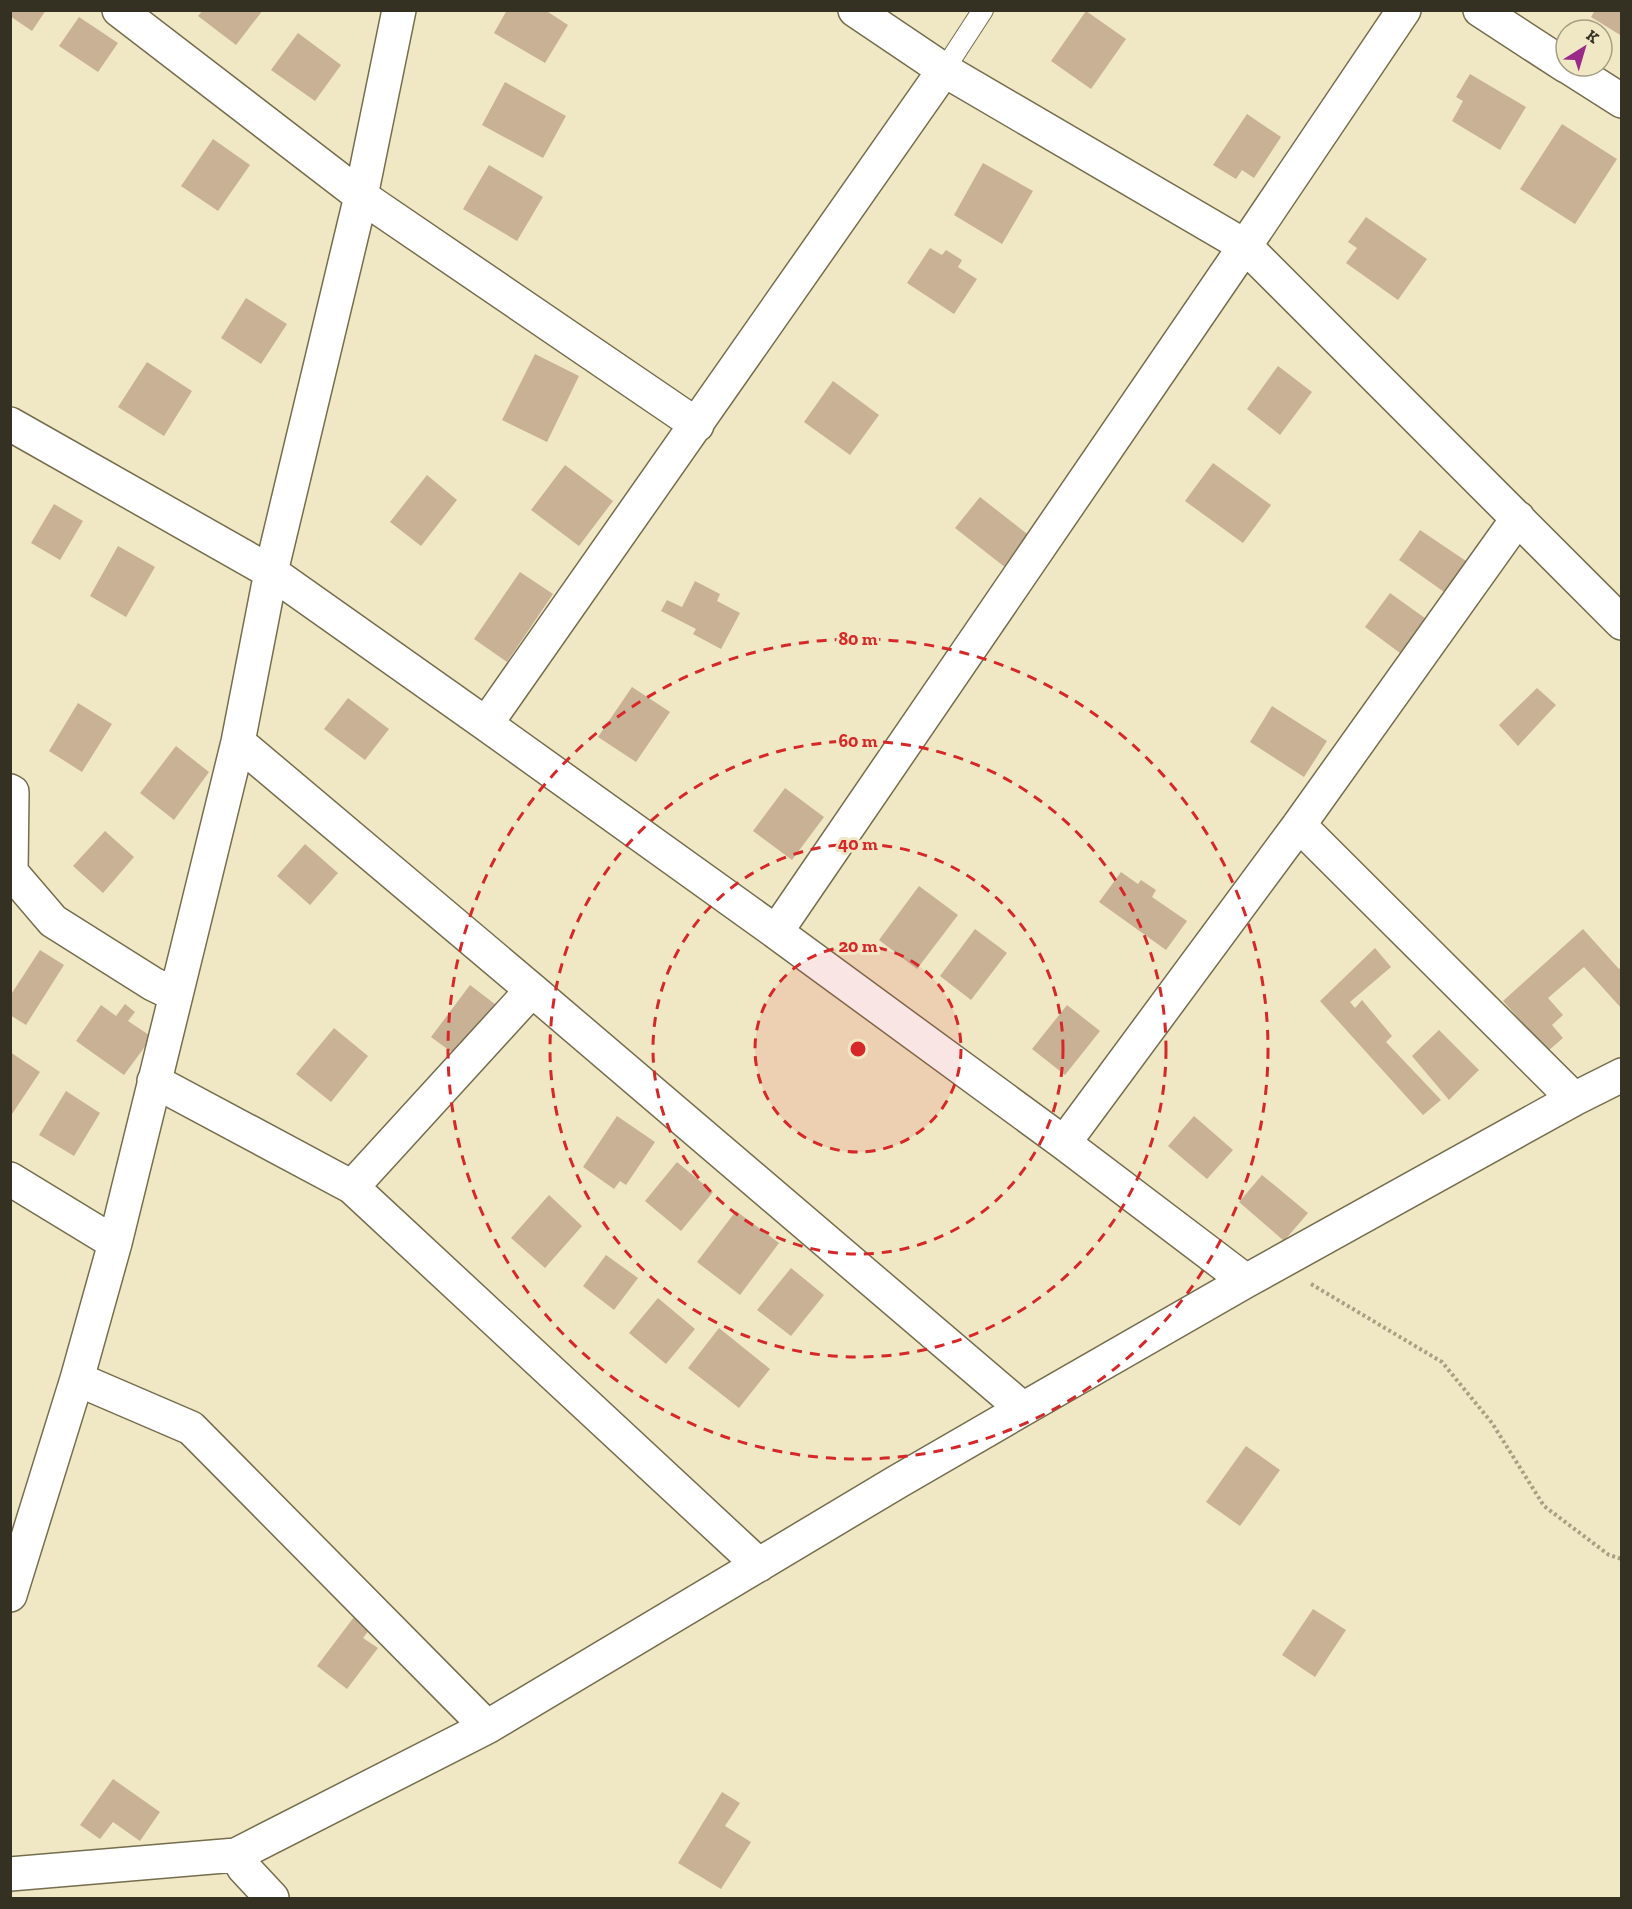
<svg xmlns="http://www.w3.org/2000/svg" width="1632" height="1909" viewBox="0 0 1632 1909" font-family="'Zilla Slab',serif">
	<style>
		.building { fill: #c9b195 }
		.lines { fill: none; stroke-linecap: round; stroke-linejoin: round }
		.service-casing { stroke: #756d4d; stroke-width: 22 }
		.minor-casing { stroke: #756d4d; stroke-width: 36 }
		.path { stroke: #a7a085; stroke-width: 4; stroke-dasharray: 3 3; stroke-linecap: butt }
		.service { stroke: #fff; stroke-width: 20 }
		.minor { stroke: #fff; stroke-width: 33 }
		.ring { fill: none; stroke: #d62828; stroke-width: 3; stroke-dasharray: 10 8 }
		.centre { fill: #d62828; stroke: #f0e8c4; stroke-width: 3 }
		.ring-label { font-size: 18px; text-anchor: middle; font-weight: bold; fill: #d62828; stroke: #f0e8c4; stroke-width: 6; stroke-linejoin: round; paint-order: stroke }
	</style>
	<rect width="100%" height="100%" fill="#f0e8c4"/>
	<path class="building" d="M10 10H46L32 31 10 16Z
		M203 10H263L236 45 198 16Z
		M507 10H545L568 25 545 63 494 33Z
		M1595 10H1622V36L1591 17Z
		M1086 11 1126 39 1091 89 1051 61Z
		M79 17 118 43 98 72 59 46Z
		M298 33 341 65 315 101 271 70Z
		M1470 74 1526 107 1500 150 1452 121 1463 101 1456 97Z
		M505 82 566 116 543 158 482 125Z
		M1247 114 1281 137 1254 178 1242 170 1236 179 1213 165Z
		M1562 124 1617 159 1575 224 1520 189Z
		M213 139 250 165 218 211 181 186Z
		M983 163 1033 191 1002 244 954 215Z
		M489 165 543 197 517 241 463 209Z
		M1366 217 1427 259 1398 300 1346 263 1357 248 1348 242Z
		M930 248 942 255 946 250 962 260 958 267 977 279 954 314 907 283Z
		M246 298 287 324 261 364 221 338Z
		M535 354 579 376 547 442 502 420Z
		M147 362 192 391 164 436 118 407Z
		M1278 366 1312 392 1280 435 1247 409Z
		M833 381 879 415 850 455 804 422Z
		M1213 463 1271 505 1243 543 1185 501Z
		M565 465 613 501 579 546 531 510Z
		M427 475 457 500 421 546 390 522Z
		M980 497 1031 537 1006 568 955 528Z
		M54 504 83 521 60 560 31 543Z
		M1420 530 1469 563 1447 594 1399 560Z
		M118 546 155 567 126 617 90 596Z
		M520 572 553 594 507 662 474 639Z
		M695 581 720 594 717 601 740 613 721 649 693 634 696 629 661 611 667 600 682 607Z
		M1390 593 1429 621 1404 656 1365 627Z
		M632 687 670 712 636 762 598 737Z
		M1537 688 1556 705 1518 746 1499 725Z
		M348 698 389 729 365 760 324 729Z
		M78 703 112 724 82 772 49 751Z
		M1272 706 1327 741 1304 777 1250 742Z
		M176 746 209 772 174 820 140 793Z
		M785 788 824 817 792 860 753 831Z
		M105 831 134 857 103 893 73 866Z
		M305 844 338 873 310 905 277 876Z
		M1121 872 1138 884 1141 880 1156 890 1152 897 1187 921 1166 950 1099 902Z
		M919 886 958 915 917 969 879 940Z
		M975 929 1007 953 971 1000 940 976Z
		M1583 929 1619 969 1622 966V1009L1584 967 1548 998 1563 1015 1552 1025 1563 1038 1548 1051 1503 1001Z
		M1375 948 1391 967 1350 1002 1355 1008 1362 1000 1392 1036 1386 1042 1441 1100 1423 1115 1320 1001Z
		M40 950 64 965 26 1025 10 1015V996Z
		M470 985 504 1011 465 1062 431 1037Z
		M125 1004 135 1012 128 1021 152 1037 124 1075 76 1041 101 1005 116 1016Z
		M1067 1005 1100 1031 1065 1075 1032 1049Z
		M334 1028 368 1056 331 1102 296 1074Z
		M1439 1030 1479 1070 1449 1100 1412 1056Z
		M10 1052 40 1072 10 1117Z
		M66 1091 100 1113 74 1156 39 1135Z
		M617 1116 655 1142 626 1185 620 1181 614 1189 583 1167Z
		M1194 1116 1233 1150 1207 1179 1168 1146Z
		M677 1162 713 1192 681 1231 645 1201Z
		M1262 1175 1308 1213 1284 1241 1239 1202Z
		M549 1195 582 1226 545 1268 511 1238Z
		M736 1211 779 1243 740 1295 697 1262Z
		M606 1255 638 1278 614 1310 583 1286Z
		M791 1268 824 1295 791 1336 757 1310Z
		M658 1298 695 1329 666 1364 629 1333Z
		M719 1328 770 1369 739 1408 688 1368Z
		M1246 1446 1280 1470 1240 1526 1206 1502Z
		M1313 1609 1346 1630 1315 1677 1282 1655Z
		M354 1617 370 1629 363 1638 378 1648 347 1689 317 1666Z
		M113 1779 160 1812 140 1841 113 1822 100 1839 80 1825Z
		M722 1792 740 1803 725 1826 751 1842 721 1889 678 1863Z"/>
	<g class="lines">
		<defs>
			<path id="service" d="M944 70 983 10"/>
			<path id="minor" d="M119 10 361 196 697 425
				M855 10 944 70 1245 246 1622 623
				M1480 10 1566 66
				M1567 66 1622 101
				M10 424 271 572 486 724 776 932 1064 1143 1246 1281
				M486 724 944 70
				M238 742 532 990 1023 1409
				M10 791 12 792 11 872 53 921 153 984 176 995
				M1299 825 1574 1099
				M776 932 1245 246 1404 10
				M154 1081 352 1187 759 1565
				M1064 1143 1299 825 1518 518
				M10 1179 115 1243
				M352 1187 532 990
				M77 1379 191 1428 487 1727
				M10 1595 77 1379 115 1243 176 995 238 742 271 572 361 196 399 10
				M236 1855 244 1868 272 1898
				M10 1874 236 1855 487 1727 897 1482 1023 1409 1246 1281 1574 1099 1622 1075"/>
		</defs>
		<use href="#service" class="service-casing"/>
		<use href="#minor" class="minor-casing"/>
		<path class="path" d="M1311 1284 1442 1362 1492 1423 1544 1506 1609 1555 1622 1559"/>
		<use href="#service" class="service"/>
		<use href="#minor" class="minor"/>
	</g>
	<circle cx="858" cy="1049" r="103" fill="#d62828" fill-opacity=".12"/>
	<g class="ring">
		<circle cx="858" cy="1049" r="103"/>
		<circle cx="858" cy="1049" r="205"/>
		<circle cx="858" cy="1049" r="308"/>
		<circle cx="858" cy="1049" r="410"/>
	</g>
	<circle cx="858" cy="1049" r="9" class="centre"/>
	<g class="ring-label">
		<text x="858" y="645">80 m</text>
		<text x="858" y="747">60 m</text>
		<text x="858" y="850">40 m</text>
		<text x="858" y="952">20 m</text>
	</g>
	<rect width="1632" height="1909" fill="none" stroke="#343022" stroke-width="24"/>
	<g transform="translate(1584 48) rotate(37)"><circle r="28" fill="#f0e8c4" stroke="#a59e83" stroke-width="1.5"/>
	<path d="M0-4.5L10 22L0 15L-10 22Z" fill="#9a2987"/>
	<text y="-9" font-size="16" font-weight="bold" text-anchor="middle" fill="#343022">K</text>
	</g>
</svg>
